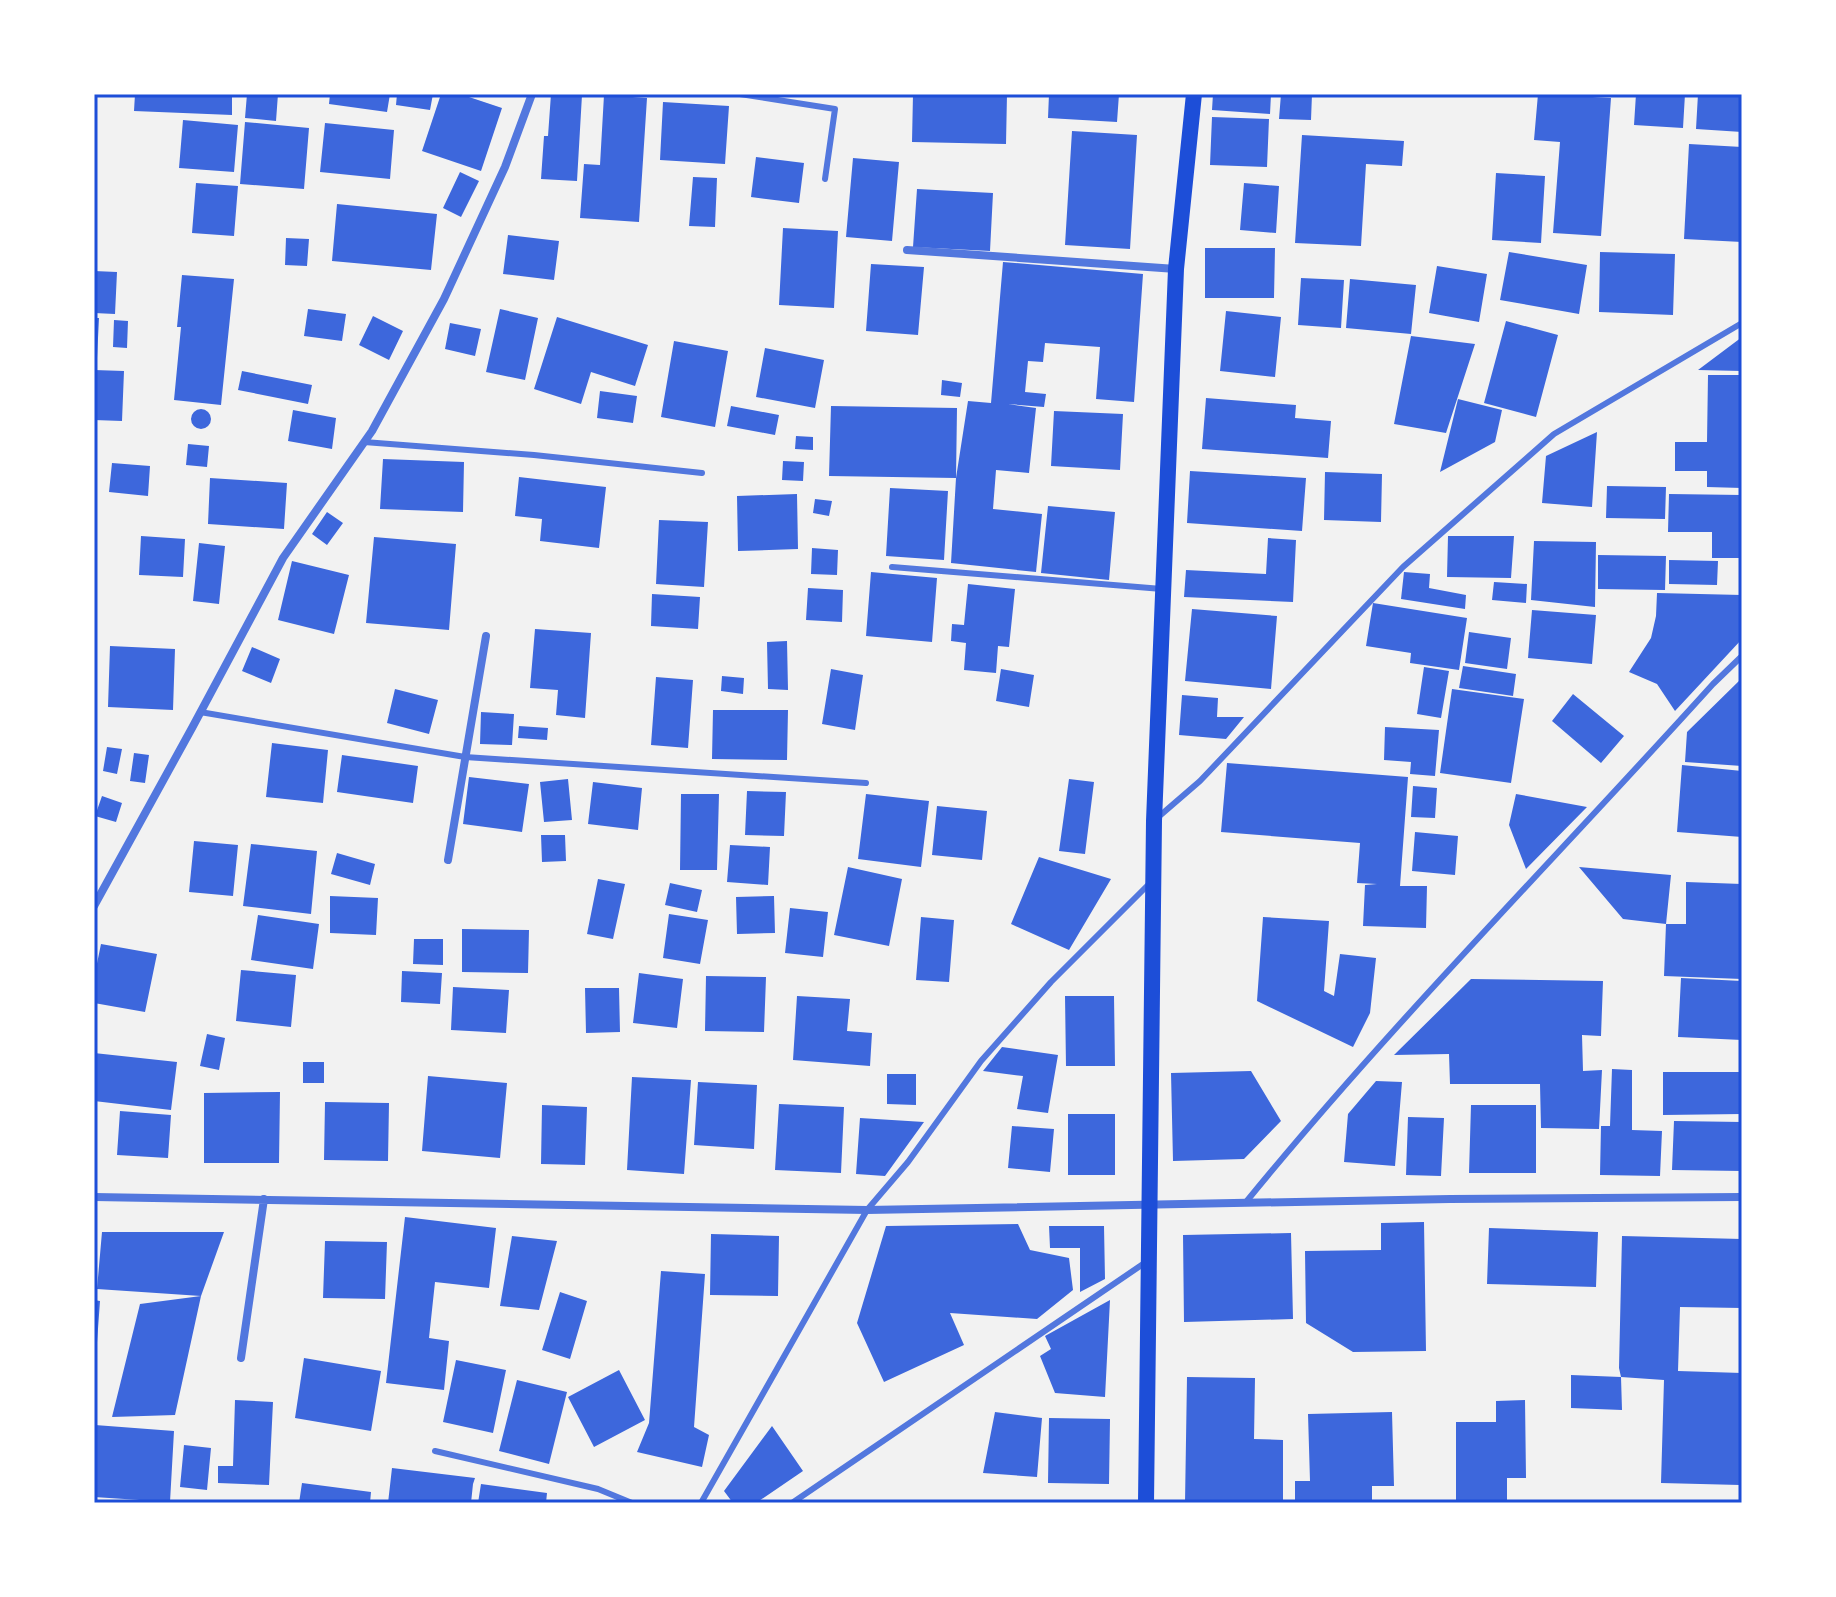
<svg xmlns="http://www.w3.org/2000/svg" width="1836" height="1597" viewBox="0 0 1836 1597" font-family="'IBM Plex Serif',serif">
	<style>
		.building { fill: #3d67dc }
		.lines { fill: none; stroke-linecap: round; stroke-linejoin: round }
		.service { stroke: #5277de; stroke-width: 6 }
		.minor { stroke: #5277de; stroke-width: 8 }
		.secondary { stroke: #1d4ed8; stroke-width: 16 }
		.neatline { fill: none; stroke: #1d4ed8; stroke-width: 3 }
	</style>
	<rect width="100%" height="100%" fill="#f2f2f2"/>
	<path class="building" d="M135 94H232V115L134 111Z
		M247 94H278L276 121 245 118Z
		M330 94H390L387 112 329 104Z
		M397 94H433L430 110 396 105Z
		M441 94H460L502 108 481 171 422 151Z
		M551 94 582 95 577 181 541 179 544 136H548Z
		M913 94H1007L1006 144 912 142Z
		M1049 94H1119L1117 122 1048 118Z
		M1213 94H1271L1270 114 1212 110Z
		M1281 94H1312L1311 120 1279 119Z
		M1538 94 1611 98 1601 236 1553 233 1560 142 1534 140Z
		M1636 94H1685L1683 128 1634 125Z
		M1698 94H1742V132L1696 129Z
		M604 95 647 98 639 222 580 218 584 164 600 165Z
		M663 102 729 106 725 164 660 160Z
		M1212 117 1269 119 1267 167 1210 165Z
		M183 120 238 125 234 172 179 168Z
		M245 122 309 128 304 189 240 184Z
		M325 123 394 130 390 179 320 172Z
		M1072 131 1137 135 1130 249 1065 245Z
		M1302 135 1404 141 1402 166 1366 164 1361 246 1295 243Z
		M1689 144 1742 147V242L1684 239Z
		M756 157 804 163 799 203 751 197Z
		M853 158 899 162 892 241 846 237Z
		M460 172 479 181 461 217 443 208Z
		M1496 173 1545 176 1541 243 1492 240Z
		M693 177 717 178 715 227 689 226Z
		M196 183 238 186 234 236 192 233Z
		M1244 183 1279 186 1276 233 1240 230Z
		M917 189 993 193 990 251 913 247Z
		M337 204 437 214 431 270 332 261Z
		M783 228 838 231 834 308 779 305Z
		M508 235 559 241 554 280 503 274Z
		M286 238 309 239 307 266 285 265Z
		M1205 248H1275L1274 298H1205Z
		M1509 252 1587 265 1579 314 1500 300Z
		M1600 252 1675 254 1673 315 1599 312Z
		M1003 262 1143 274 1134 402 1096 399 1100 347 1045 343 1043 362 1028 361 1025 392 1046 394 1044 407 1008 404 1036 408 1029 473 996 470 993 509 1042 514 1036 572 951 563 956 478 829 476 831 406 957 408 956 478 968 401 991 403Z
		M871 264 924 267 918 335 866 331Z
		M1437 266 1487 274 1479 322 1429 313Z
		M94 271 117 272 115 314 94 313Z
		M182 275 234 279 221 405 174 400 181 327H177Z
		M1301 278 1344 280 1341 328 1298 325Z
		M1350 279 1416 285 1411 334 1346 328Z
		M308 309 346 314 342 341 304 336Z
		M500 309 538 318 525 380 486 372Z
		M1226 311 1281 317 1275 377 1220 371Z
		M373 316 403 331 389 360 359 345Z
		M557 317 648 345 635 386 591 372 581 404 534 389Z
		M94 318H99L97 358H94Z
		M114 320 128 321 127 348 113 347Z
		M1506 321 1558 335 1536 417 1484 403Z
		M450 323 481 329 475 356 445 349Z
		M1411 336 1475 344 1446 433 1394 424Z
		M1742 337V371L1698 370Z
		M674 341 728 351 715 427 661 417Z
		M765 348 824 360 815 408 756 397Z
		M94 370 124 371 122 421 94 420Z
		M242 371 312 385 308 404 238 390Z
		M1708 375H1742V488L1707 487V471H1675V442H1707Z
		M942 380 962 383 960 397 941 395Z
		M600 391 637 396 633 423 597 418Z
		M1206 398 1296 405 1295 418 1331 421 1328 458 1202 449Z
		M1458 399 1502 410 1495 442 1440 472Z
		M731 406 779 415 775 435 727 426Z
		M191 419a10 10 0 1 1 20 0a10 10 0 1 1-20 0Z
		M293 410 336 418 332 449 288 441Z
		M1054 411 1123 414 1120 470 1051 466Z
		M1597 432 1592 507 1542 503 1546 456Z
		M796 436 813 437V450L795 449Z
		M188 444 209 446 207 467 186 465Z
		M383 459 464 462 463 512 380 509Z
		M783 461 804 462 803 481 782 480Z
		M112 463 150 466 148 496 109 492Z
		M1190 471 1306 478 1302 531 1187 523Z
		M1325 472 1382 474 1381 522 1324 520Z
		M519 477 606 487 599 548 540 541 542 519 515 516Z
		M210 478 287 483 284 529 208 524Z
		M1607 486 1666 487 1665 519 1606 518Z
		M890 488 948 491 944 560 886 556Z
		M797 494 798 549 738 551 737 496Z
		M1669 494 1742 495V558H1712V532H1668Z
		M815 499 832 501 829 516 813 513Z
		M1048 506 1115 512 1109 580 1041 573Z
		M327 512 343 523 327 545 312 534Z
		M659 520 708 522 704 587 656 584Z
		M141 536 185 539 183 577 139 575Z
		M1448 536H1514L1511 578 1447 577Z
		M374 537 456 544 449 630 366 623Z
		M1268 538 1296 540 1293 602 1184 597 1186 570 1266 574Z
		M1534 541 1596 542 1595 607 1531 600Z
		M199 543 225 546 219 604 193 601Z
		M812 548 838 550 837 575 811 574Z
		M1598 555 1666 556 1665 590 1598 589Z
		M1669 560 1718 561 1717 585 1669 584Z
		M292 561 349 575 334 634 278 620Z
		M871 572 937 578 932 642 866 636Z
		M1404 572 1430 574 1429 588 1466 595 1465 609 1401 599Z
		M1494 582 1527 584 1526 603 1492 600Z
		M968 584 1015 589 1009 647 998 646 996 673 964 670 966 643 951 641 952 624 964 625Z
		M808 588 843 590 842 622 806 620Z
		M1657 593 1742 595V639L1675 711 1657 684 1629 672 1651 638 1656 616Z
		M652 594 700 597 698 629 651 626Z
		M1373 603 1467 618 1459 670 1410 663 1411 653 1366 646Z
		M1192 609 1277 616 1271 689 1185 681Z
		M1532 610 1596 615 1592 664 1528 658Z
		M535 629 591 633 585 718 556 715 558 690 530 688Z
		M1469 632 1511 638 1507 669 1465 663Z
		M787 641 788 690 768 689 767 642Z
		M110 646 175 649 173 710 108 707Z
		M252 647 280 659 271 683 242 671Z
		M1463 666 1516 674 1513 696 1459 688Z
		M1424 667 1449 671 1441 718 1417 714Z
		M831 669 863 675 855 730 822 724Z
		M1001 669 1034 675 1029 707 996 701Z
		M722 676 744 678 743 694 721 691Z
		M656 677 693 680 688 748 651 745Z
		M1742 678V766L1685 762 1687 732Z
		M395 689 438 700 429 734 387 723Z
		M1452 689 1524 699 1511 783 1440 773Z
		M1573 694 1624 736 1601 763 1552 721Z
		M1182 695 1218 698 1217 717H1244L1226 739 1179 735Z
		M713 710H788L787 760 712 759Z
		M481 712 514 714 512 745 480 744Z
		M519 726 548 728 547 740 518 738Z
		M1385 727 1439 730 1435 776 1410 774 1411 762 1384 760Z
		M272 743 328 750 323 803 266 797Z
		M107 747 122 749 117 774 103 771Z
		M134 753 149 755 145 783 130 781Z
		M342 755 418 766 413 803 337 792Z
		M1227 763 1408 777 1400 886H1427L1426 928 1363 926 1365 885 1377 884 1357 883 1360 843 1221 832Z
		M1682 765 1742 771V837L1677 832Z
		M469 777 529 784 522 832 463 824Z
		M568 779 572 820 544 822 540 782Z
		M1069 779 1094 782 1085 854 1059 851Z
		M593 782 642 788 638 830 588 824Z
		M1413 786 1437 788 1435 818 1411 817Z
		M747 791 786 792 784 836 745 835Z
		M681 794H719L717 870H680Z
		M866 794 929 801 921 867 858 859Z
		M1516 794 1587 807 1526 869 1509 825Z
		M102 796 122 803 116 822 95 816Z
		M937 806 987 811 982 860 932 855Z
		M1415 832 1458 836 1455 875 1412 871Z
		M541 835H565L566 861 542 862Z
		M194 841 238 845 233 896 189 892Z
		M251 844 317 851 311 914 243 906Z
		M730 845 770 847 768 885 727 882Z
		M337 853 375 864 370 885 331 874Z
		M1039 857 1111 879 1069 950 1011 924Z
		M848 867 902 879 889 946 834 935Z
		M1579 867 1671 875 1666 924 1623 919Z
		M598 879 625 884 613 939 587 934Z
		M1686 882 1742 884V979L1664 976 1666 924H1686Z
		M670 883 702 890 697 912 665 905Z
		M330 896 378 898 376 935 330 933Z
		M774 896 775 933 737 934 736 897Z
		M790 908 828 912 823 957 785 953Z
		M669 914 708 920 700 964 663 958Z
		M258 915 319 924 313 969 251 960Z
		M921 917 954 920 949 982 916 980Z
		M1263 917 1329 921 1324 991 1334 996 1340 954 1376 958 1370 1013 1353 1047 1257 1001Z
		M462 929 529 930 528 973 462 972Z
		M414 939H443V965L413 964Z
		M101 944 157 954 145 1012 94 1003V978Z
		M241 970 296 975 291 1027 236 1021Z
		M402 971 442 973 440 1004 401 1002Z
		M639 973 683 979 677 1028 633 1023Z
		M706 976 766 977 764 1032 705 1031Z
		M1681 978 1742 981V1040L1678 1037Z
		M1471 979 1603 981 1601 1036 1582 1035 1583 1071 1602 1070 1599 1129 1541 1128 1540 1084H1450L1449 1054 1394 1055Z
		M453 987 509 990 506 1033 451 1030Z
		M585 988H619L620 1032 586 1033Z
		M797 996 850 999 847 1031 872 1033 870 1066 793 1060Z
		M1065 996H1114L1115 1066H1066Z
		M207 1034 225 1038 219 1070 200 1066Z
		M1002 1047 1058 1055 1048 1113 1017 1109 1023 1076 983 1071Z
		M94 1053 177 1062 171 1110 94 1101Z
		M303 1062H324V1083H303Z
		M1612 1069 1632 1070V1130L1662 1131 1660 1176 1600 1175 1601 1126H1610Z
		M1251 1071 1281 1121 1244 1159 1173 1161 1171 1073Z
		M1663 1072H1742V1114L1663 1115Z
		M887 1074H916V1105L887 1104Z
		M428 1076 507 1083 500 1158 422 1151Z
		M632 1077 691 1080 684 1174 627 1170Z
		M1376 1081 1402 1082 1395 1166 1344 1162 1348 1114Z
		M698 1082 757 1085 754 1149 694 1145Z
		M280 1092 279 1163H204V1093Z
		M325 1102 389 1103 388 1161 324 1160Z
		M779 1104 844 1107 841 1173 775 1170Z
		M542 1105 587 1107 585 1165 541 1164Z
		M1471 1105H1536V1173H1469Z
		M120 1111 171 1115 168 1158 117 1155Z
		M1068 1114H1115V1175H1068Z
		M1408 1117 1444 1118 1441 1176 1406 1175Z
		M860 1118 924 1122 885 1176 856 1174Z
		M1674 1121 1742 1122V1171L1672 1170Z
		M1012 1126 1054 1129 1050 1172 1008 1168Z
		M405 1217 496 1228 489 1288 435 1282 429 1338 449 1341 444 1390 386 1383Z
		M1424 1222 1426 1351 1353 1352 1306 1323 1305 1251 1381 1250V1223Z
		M1018 1224 1030 1250 1069 1258 1073 1290 1037 1319 950 1313 964 1345 884 1382 857 1323 886 1226Z
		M1049 1226H1104L1105 1279 1080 1292V1248H1050Z
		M1489 1228 1598 1232 1596 1287 1487 1284Z
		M102 1232H224L201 1296 97 1289Z
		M1291 1233 1293 1319 1184 1322 1183 1235Z
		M711 1234 779 1236 778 1296 710 1295Z
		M512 1236 557 1241 539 1310 500 1306Z
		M1622 1236 1742 1239V1308L1680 1307 1678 1371 1742 1373 1740 1485 1661 1483 1664 1380 1621 1377 1619 1368Z
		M325 1241 387 1242 385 1299 323 1298Z
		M661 1271 705 1274 694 1427 709 1435 702 1467 637 1452 649 1423Z
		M560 1292 587 1301 570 1359 542 1350Z
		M201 1296 175 1415 112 1417 140 1304Z
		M94 1300 100 1301 96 1356H94Z
		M1110 1300 1105 1397 1055 1393 1040 1356 1051 1349 1045 1336Z
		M304 1358 381 1371 371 1431 295 1418Z
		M456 1360 506 1370 493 1433 443 1422Z
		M619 1370 645 1420 594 1447 568 1397Z
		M1571 1375 1621 1377 1622 1410 1571 1408Z
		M1187 1377 1255 1378 1254 1439 1283 1440V1503H1185Z
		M517 1380 567 1392 549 1464 499 1451Z
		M235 1400 273 1402 269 1485 218 1483V1466H233Z
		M1525 1400 1526 1478H1507V1503H1456V1422H1496V1401Z
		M995 1412 1042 1418 1037 1477 983 1473Z
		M1392 1412 1394 1486H1372V1503H1295V1481H1310L1308 1414Z
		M1049 1418 1110 1419 1109 1484 1048 1483Z
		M95 1425 174 1431 170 1502 94 1497Z
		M772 1426 803 1471 756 1503H733L724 1491Z
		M184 1445 211 1448 207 1490 180 1487Z
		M392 1468 475 1478 473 1484 471 1503H388Z
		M302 1483 371 1492 370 1503H299Z
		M481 1484 547 1493 546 1503H478Z"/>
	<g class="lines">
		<path class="service" d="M740 94 835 109 825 179
			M364 442 534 455 702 473
			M892 567 1162 589
			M200 712 465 757 866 783
			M1156 819 1200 781 1403 567 1554 434 1742 323
			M1246 1202C1393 1022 1557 857 1713 684L1742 656
			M435 1451 598 1489 632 1503
			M701 1503 867 1210 908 1162 981 1061 1051 982 1149 884
			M792 1503 1146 1262"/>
		<path class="minor" d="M907 250 1176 269
			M448 860 486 636
			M94 906 192 728 283 558 372 431 444 299 505 167 532 94
			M94 1197 867 1210 1450 1199 1742 1197
			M241 1358 264 1199"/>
		<path class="secondary" d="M1146 1503 1154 821 1176 269 1194 94"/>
	</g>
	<rect width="1836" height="1597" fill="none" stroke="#ffffff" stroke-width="192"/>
	<rect x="96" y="96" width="1644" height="1405" class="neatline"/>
</svg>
